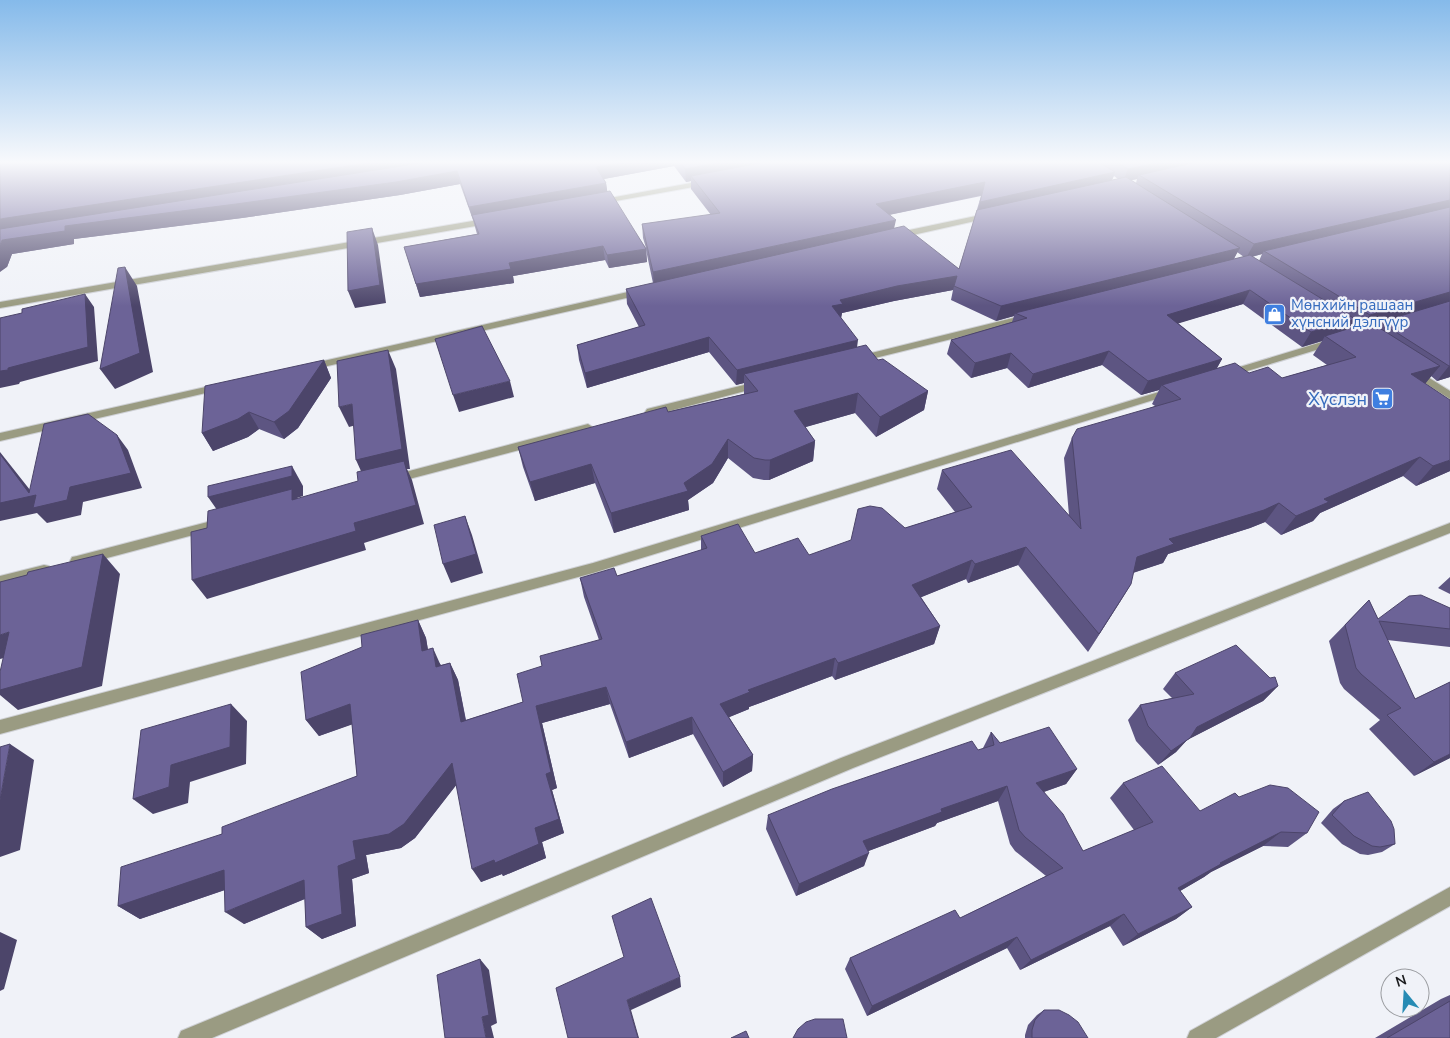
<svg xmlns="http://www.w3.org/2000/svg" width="1450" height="1038" viewBox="0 0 1450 1038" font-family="'Nunito Sans',sans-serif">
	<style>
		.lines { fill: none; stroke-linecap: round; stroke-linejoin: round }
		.minor-casing { stroke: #ced0d5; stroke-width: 2 }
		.minor { fill: #9a9b82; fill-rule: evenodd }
		.wall { fill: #5d5582; fill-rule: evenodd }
		.shaded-wall { fill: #4c456a }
		.building { fill: #6c6397; stroke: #4c456a }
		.labels { text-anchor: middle; stroke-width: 4.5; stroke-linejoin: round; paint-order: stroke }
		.far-shop-label { font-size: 15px; fill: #366cbe; stroke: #f0f2f8; text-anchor: start }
		.shop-label { font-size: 18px; fill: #366cbe; stroke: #f0f2f8; text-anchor: end }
	</style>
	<rect width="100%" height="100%" fill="#f0f2f8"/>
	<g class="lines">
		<defs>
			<path id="minor" d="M707 180 711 182 710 184 599 204 595 202 599 200Z
				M990 213H993V217L895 239 891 236 895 233Z
				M490 218 493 219V223L0 308V302Z
				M641 289 646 292 644 294 310 370 305 367 310 364Z
				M1029 314 1034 317 1032 319 859 362 854 359 855 357Z
				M1335 338 1340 341 1339 343 1231 376 1227 377 1222 374 1223 372Z
				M1415 369 1450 391V399L1411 374 1410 372 1411 370Z
				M760 381 764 382 765 384 764 386 651 416 645 412 647 409Z
				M219 384 223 385 224 387 223 389 0 441V433Z
				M1172 388 1177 391 1176 393 593 573 0 734V720L593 563Z
				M588 424 594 428 592 431 394 483 388 479 394 475Z
				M223 518 227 520 229 523 227 526 77 566 72 565 70 561 72 557 77 556Z
				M1450 523V533L853 768 212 1038H178L181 1031 841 758Z
				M44 565 49 566 51 570 49 574 0 586V576Z
				M1450 887V906L1216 1038H1187L1190 1031Z"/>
		</defs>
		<use href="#minor" class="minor-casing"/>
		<use href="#minor" class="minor"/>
	</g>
	<path class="wall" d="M0 161H1450V377L1437 381 1431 376 1425 384 1450 471 1416 486 1403 476 1320 513 1313 521 1281 535 1265 522 1250 528 1168 554 1163 563 1133 573 1131 584 1088 652 1018 565 968 583 966 579 921 597 940 626 934 644 835 680 832 676 749 707V709L729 717 753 755 752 771 723 787 693 734 629 758 610 704 542 723 557 788 552 790 564 833 542 842 546 858 503 876 502 874 481 882 456 785 415 838 401 848 366 855 369 873 352 879 356 926 322 939 306 927 305 899 244 924 225 890 140 919 118 906 222 834 357 776 352 724 319 736 306 720 362 647 418 620 426 638 428 650 441 665 450 663 458 680 466 720 523 702 542 666 599 640 584 597 580 578 617 576 701 550V536L755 553 809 555 905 528 955 512 937 489 942 470 1069 515 1064 458 1072 438 1155 406 1152 404 1159 390 1141 395 1102 365 1028 388 1007 368 971 378 947 354 951 340 1012 322 1014 316 996 321 951 300 953 290 894 301 842 313 841 318 857 347 928 391 924 410 876 437 855 413 805 427 815 441 813 461 769 480H764L753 478 728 458 713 483 688 500 689 510 614 533 595 483 535 501 523 467 518 447 744 394V383L736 385 709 352 587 388 579 360 577 345 639 327 627 304 626 289 653 283 646 250 647 262 609 268 605 260 513 276 514 283 420 297 404 247 477 234 473 220 460 184 400 195 242 218 74 239V244L12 254 7 267ZM674 166 686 182 691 181V189L711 215 642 224 643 238 646 248 607 191 606 183 604 179ZM1114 176 1118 179 1112 180ZM1137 179 1136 183 1131 180ZM981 196 959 269 894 228 889 215ZM1237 252 1244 257 1234 259ZM1262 254 1259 261 1252 257ZM1243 304 1302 347 1322 341 1313 355 1327 365 1282 378 1217 368 1222 359 1178 323ZM1380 323 1377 327 1374 325ZM1352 324 1356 326 1349 328Z
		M324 360 331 378 298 428 284 439 259 429 248 437 213 451 202 433Z
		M1450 577V594L1438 588Z
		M1369 600 1378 619 1450 608V647L1387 640 1415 699 1450 682V758L1414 776 1369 729 1380 720 1344 689 1340 683 1329 641Z
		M1175 673 1278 686 1263 701 1187 740 1176 752 1158 765 1136 741 1128 720 1140 705 1172 698 1163 689Z
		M991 732 1000 743 1077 769 1066 784 1044 792 1083 851 1134 830 1110 798 1123 783 1200 811 1239 797 1307 833 1288 847 1263 846 1211 872 1204 877 1180 891 1192 907 1176 919 1123 946 1110 926 1020 970 1007 948 867 1016 845 969 850 958 960 918 1046 876 1015 851 1010 844 998 801 937 823 935 826 868 851 864 866 796 896 766 829 768 815 983 749V748Z
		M1344 801 1395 844 1382 852 1368 855 1360 854 1342 844 1321 823 1333 809Z
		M1450 995V1038H1375L1441 999Z
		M1044 1010 1088 1038H1025V1035L1028 1025 1037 1015Z"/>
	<path class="shaded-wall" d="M381 161H467L0 234V219Z
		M632 161H674V166L598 180 596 167Z
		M728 161H796L691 176V181L686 182 685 169Z
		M1166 161H1220L1139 175 1137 179 1123 182 1128 169Z
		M457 171 460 184 400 195 242 218 74 239V244L12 254 7 267 0 272V245L2 240 65 226Z
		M1115 172 1110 185 976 215 980 202Z
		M985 182 982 195 874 218 876 204Z
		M606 183 608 196 472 215 473 220 469 207Z
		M1450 200V211L1264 251 1262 254 1246 258 1254 244Z
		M896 220 893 233 654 286 653 272Z
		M372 228 378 245 386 303 355 308 348 291Z
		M603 246 605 260 513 276 514 283 420 297 416 284 509 263Z
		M1240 248 1232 262 1015 313 1014 316 996 321 1001 306Z
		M646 249 647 262 609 268 607 255Z
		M125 267 137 286 153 372 115 389 100 369Z
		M957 276 953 290 894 301 842 313 841 318 832 306 840 300 897 286Z
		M1250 290 1243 304 1160 329 1167 315Z
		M1450 292V303L1360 329 1370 315Z
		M85 294 94 307 98 361 20 382 19 384 0 388V371L8 368Z
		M1355 319 1346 333 1325 336 1322 341 1302 347 1311 332Z
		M709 337V352L587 388 585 373Z
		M858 340 856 355 744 374V383L736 385 737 370Z
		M388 350 396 369 410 469H407L412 480 424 524 364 543 366 550 207 599 192 580 354 523 365 480 356 460Z
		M1109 351 1102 365 1028 388 1033 374Z
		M1011 353 1007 368 971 378 975 363Z
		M1222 359 1214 373 1162 385 1159 390 1141 395 1148 381Z
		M324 360 331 378 298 428 284 439 274 422Z
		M1440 366 1424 385 1411 374Z
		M1449 366H1450V377L1437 381Z
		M510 381 514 397 459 412 453 395Z
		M928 391 924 410 876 437 880 417Z
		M858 393 855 413 792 431 794 411Z
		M352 404 360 424 349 427 339 407Z
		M249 412 259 429 248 437 213 451 202 433Z
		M117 435 128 450 142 488 83 502 81 515 47 523 37 513 0 521V452L34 495 70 487Z
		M728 439V458L713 483 688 500 689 510 614 533 611 513 684 483Z
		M815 441 813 461 769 480 770 460Z
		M1420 457 1403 476 1320 513 1313 521 1281 535 1296 516 1324 499Z
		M1450 460V471L1416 486 1433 466Z
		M591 464 595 483 535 501 530 482Z
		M292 466 303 486V496L297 498 303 509 222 517 208 497Z
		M1279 503 1265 522 1250 528 1168 554 1163 563 1126 575 1137 557 1169 539Z
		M465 516 472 535 483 573 451 583 443 564Z
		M1026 547 1018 565 968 583 975 564Z
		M103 554 120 574 102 686 18 710 0 695V690Z
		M972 560 966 579 907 603 912 585Z
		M1131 584 1120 602 1088 652 1099 634Z
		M418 620 426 638 431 669 422 651Z
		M940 626 934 644 835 680 838 663Z
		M9 632 31 651 0 659V635Z
		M433 648 441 666 436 667Z
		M835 658 832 676 749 707V709L720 721V704L748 690Z
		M450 663 458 680 469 738 461 722Z
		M1278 686 1263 701 1187 740 1176 752 1158 765 1171 751 1197 727Z
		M606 687 610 704 542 723 557 788 552 790 564 833 542 842 546 858 503 876 502 874 481 882 472 869 494 860 535 828 546 774 536 706Z
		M231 704 247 721 246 764 190 782 188 803 153 814 133 799 171 765Z
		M350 704 362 721 319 736 306 720Z
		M692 717 693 734 629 758 626 742Z
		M10 744 34 760 20 850 0 857V800Z
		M1450 754V758L1414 776 1434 762Z
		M753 755 752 771 723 787V772Z
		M452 763 461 779 415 838 401 848 366 855 369 873 352 879 356 926 322 939 306 927 338 866 353 841Z
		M1077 769 1066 784 1026 798 1036 783Z
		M1007 786 998 801 937 823 935 826 858 855 863 841 941 809Z
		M1281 832 1263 846 1211 872 1204 877 1163 901 1178 888 1220 863Z
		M869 853 864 866 796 896 799 884Z
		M224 870 242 884 140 919 118 906Z
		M304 880 319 893 244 924 225 912Z
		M1192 907 1176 919 1123 946 1138 934Z
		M1124 914 1110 926 1020 970 1031 960Z
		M0 932 17 940 4 989 0 991Z
		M1017 937 1007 948 867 1016 872 1006Z
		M480 959 489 970 497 1023 491 1026 494 1038H486L482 1017Z
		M680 977 681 987 631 1010 639 1038H638L627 1000Z"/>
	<path class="building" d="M0 161H381L0 219Z
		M433 161H632L596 167 606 183 469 207 457 171 396 182 236 204 65 226V231L2 240 0 245V229Z
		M679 161H728L685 169Z
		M771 161H1097L1115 172 980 202 985 182 876 204 896 220 653 272 642 224 720 213 691 176Z
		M1115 161H1166L1128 169Z
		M1201 161H1450V200L1254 244 1139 175Z
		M1126 177 1240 248 1001 306 954 286 957 276 897 286 840 300 843 304 832 306 858 340 737 370 709 337 585 373 577 345 645 325 626 289 904 226 959 269 977 210Z
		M610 191 646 249 607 255 603 246 509 263 511 269 416 284 404 247 479 234 472 215Z
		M1450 207V292L1370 315 1264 251Z
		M372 228 380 285 348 291 347 232Z
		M1250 255 1355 319 1311 332 1250 290 1167 315 1222 359 1148 381 1109 351 1033 374 1011 353 975 363 951 340 1027 318 1015 313Z
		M125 267 140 353 100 369 118 268Z
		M85 294 88 347 8 368V370L0 371V318L22 313V309Z
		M1450 301V366H1449L1380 322Z
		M1370 322 1440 366 1411 374 1450 400V460L1433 466 1420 457 1324 499 1329 502 1296 516 1279 503 1264 510 1169 539 1174 544 1137 557 1131 584 1099 634 1026 547 975 564 972 560 912 585 940 626 838 663 835 658 748 690 750 692 720 704 753 755 723 772 692 717 626 742 606 687 536 706 551 772 546 774 559 819 535 828 539 844 495 863 494 860 472 869 452 763 404 824 389 834 353 841 356 859 338 866 342 914 306 927 304 880 225 912 224 870 118 906 121 867 222 834V827L357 776 350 704 306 720 301 672 362 647 361 635 418 620 422 651 433 648 436 667 450 663 461 722 523 702 517 674 542 666 540 656 602 639 580 578 614 568 617 576 707 548 701 536 738 524 755 553 798 538 809 555 851 540 858 509 870 506 882 508 905 528 972 507 942 470 1011 450 1081 529 1072 438 1077 429 1181 399 1162 385 1235 363 1249 373 1268 367 1282 378 1356 357 1325 336Z
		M482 326 510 381 453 395 435 339Z
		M866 345 878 360 883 359 928 391 880 417 858 393 794 411 815 441 770 460H765L754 458 728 439 712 464 684 483 688 491 611 513 591 464 530 482 518 447 666 407 668 412 758 391 744 374Z
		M388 350 402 449 356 460 352 404 339 407 337 361Z
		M324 360 289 411 274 422 249 412 238 419 202 433 205 386Z
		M88 414 117 435 131 473 70 487 67 500 33 508 36 495 0 503V454L29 493 44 424Z
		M404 461 416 505 354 523 356 531 192 580 191 532 207 528 208 511 292 489V500L358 481 357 472Z
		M292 466V476L208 497V486Z
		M465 516 476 554 443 564 434 525Z
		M103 554 82 667 0 690V672L9 632 0 635V582L27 575 28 572Z
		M1421 595 1450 608V629L1379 621 1415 699 1450 682V754L1434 762 1387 715 1401 708 1361 674 1356 668 1345 625 1369 600 1378 619 1409 596Z
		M1236 645 1270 678 1275 677 1278 686 1197 727 1190 738 1171 751 1148 726 1140 705 1194 694 1175 673Z
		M231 704 230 747 171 765 169 787 133 799 141 730Z
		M1049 727 1077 769 1036 783 1063 814 1083 851 1153 822 1123 783 1162 766 1200 811 1235 793 1239 797 1270 785 1288 788 1319 812 1307 833 1281 832 1220 863 1221 864 1178 888 1192 907 1138 934 1124 914 1031 960 1017 937 872 1006 850 958 955 910 960 918 1063 868 1025 837 1019 830 1007 786 941 809 942 812 863 841 869 853 799 884 768 815 832 789 972 741 978 750 994 745 991 732 1000 743Z
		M10 744 0 800V747Z
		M1368 792 1391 821 1394 829 1395 844 1380 847 1372 846 1354 836 1332 815 1344 801Z
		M651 898 680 977 627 1000 638 1038H568L556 988 624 957 612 916Z
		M480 959 489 1015 482 1017 486 1038H445L437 975Z
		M1450 1001V1038H1387Z
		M1044 1010H1059L1069 1015 1078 1022 1088 1038H1032V1030L1035 1020Z
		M815 1019H843L847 1038H793L798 1029 806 1022Z
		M746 1031 749 1038H731Z"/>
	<linearGradient id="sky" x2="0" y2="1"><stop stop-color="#85baea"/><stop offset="0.53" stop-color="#f8f9fc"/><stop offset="1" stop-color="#f8f9fc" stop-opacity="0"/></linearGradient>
	<rect width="1450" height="306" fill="url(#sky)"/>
	<defs>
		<symbol id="shop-square" viewBox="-11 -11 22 22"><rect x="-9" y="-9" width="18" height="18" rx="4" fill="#3f7fe0" stroke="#f0f2f8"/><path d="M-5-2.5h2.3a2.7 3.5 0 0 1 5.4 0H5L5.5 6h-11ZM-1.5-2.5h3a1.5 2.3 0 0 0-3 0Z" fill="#fff"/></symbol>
		<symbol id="supermarket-square" viewBox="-11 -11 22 22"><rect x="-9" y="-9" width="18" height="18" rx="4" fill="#3f7fe0" stroke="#f0f2f8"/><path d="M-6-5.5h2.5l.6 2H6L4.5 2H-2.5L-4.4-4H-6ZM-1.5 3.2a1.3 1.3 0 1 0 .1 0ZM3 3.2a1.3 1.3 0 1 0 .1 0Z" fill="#fff"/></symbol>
	</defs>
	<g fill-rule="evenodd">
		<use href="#shop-square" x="1262" y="302" width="25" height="25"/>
		<use href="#supermarket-square" x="1370" y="386" width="25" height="25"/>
	</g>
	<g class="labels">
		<g class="far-shop-label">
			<text x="1291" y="310">Мөнхийн рашаан<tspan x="1291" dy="17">хүнсний дэлгүүр</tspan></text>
		</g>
		<g class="shop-label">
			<text x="1367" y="405">Хүслэн</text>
		</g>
	</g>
	<g transform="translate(1405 993) rotate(342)"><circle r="24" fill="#f0f2f8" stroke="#9a9ca0"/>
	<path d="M0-4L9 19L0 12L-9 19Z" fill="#278bb4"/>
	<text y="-8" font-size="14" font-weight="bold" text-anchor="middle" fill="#1a1b1d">N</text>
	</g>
</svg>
